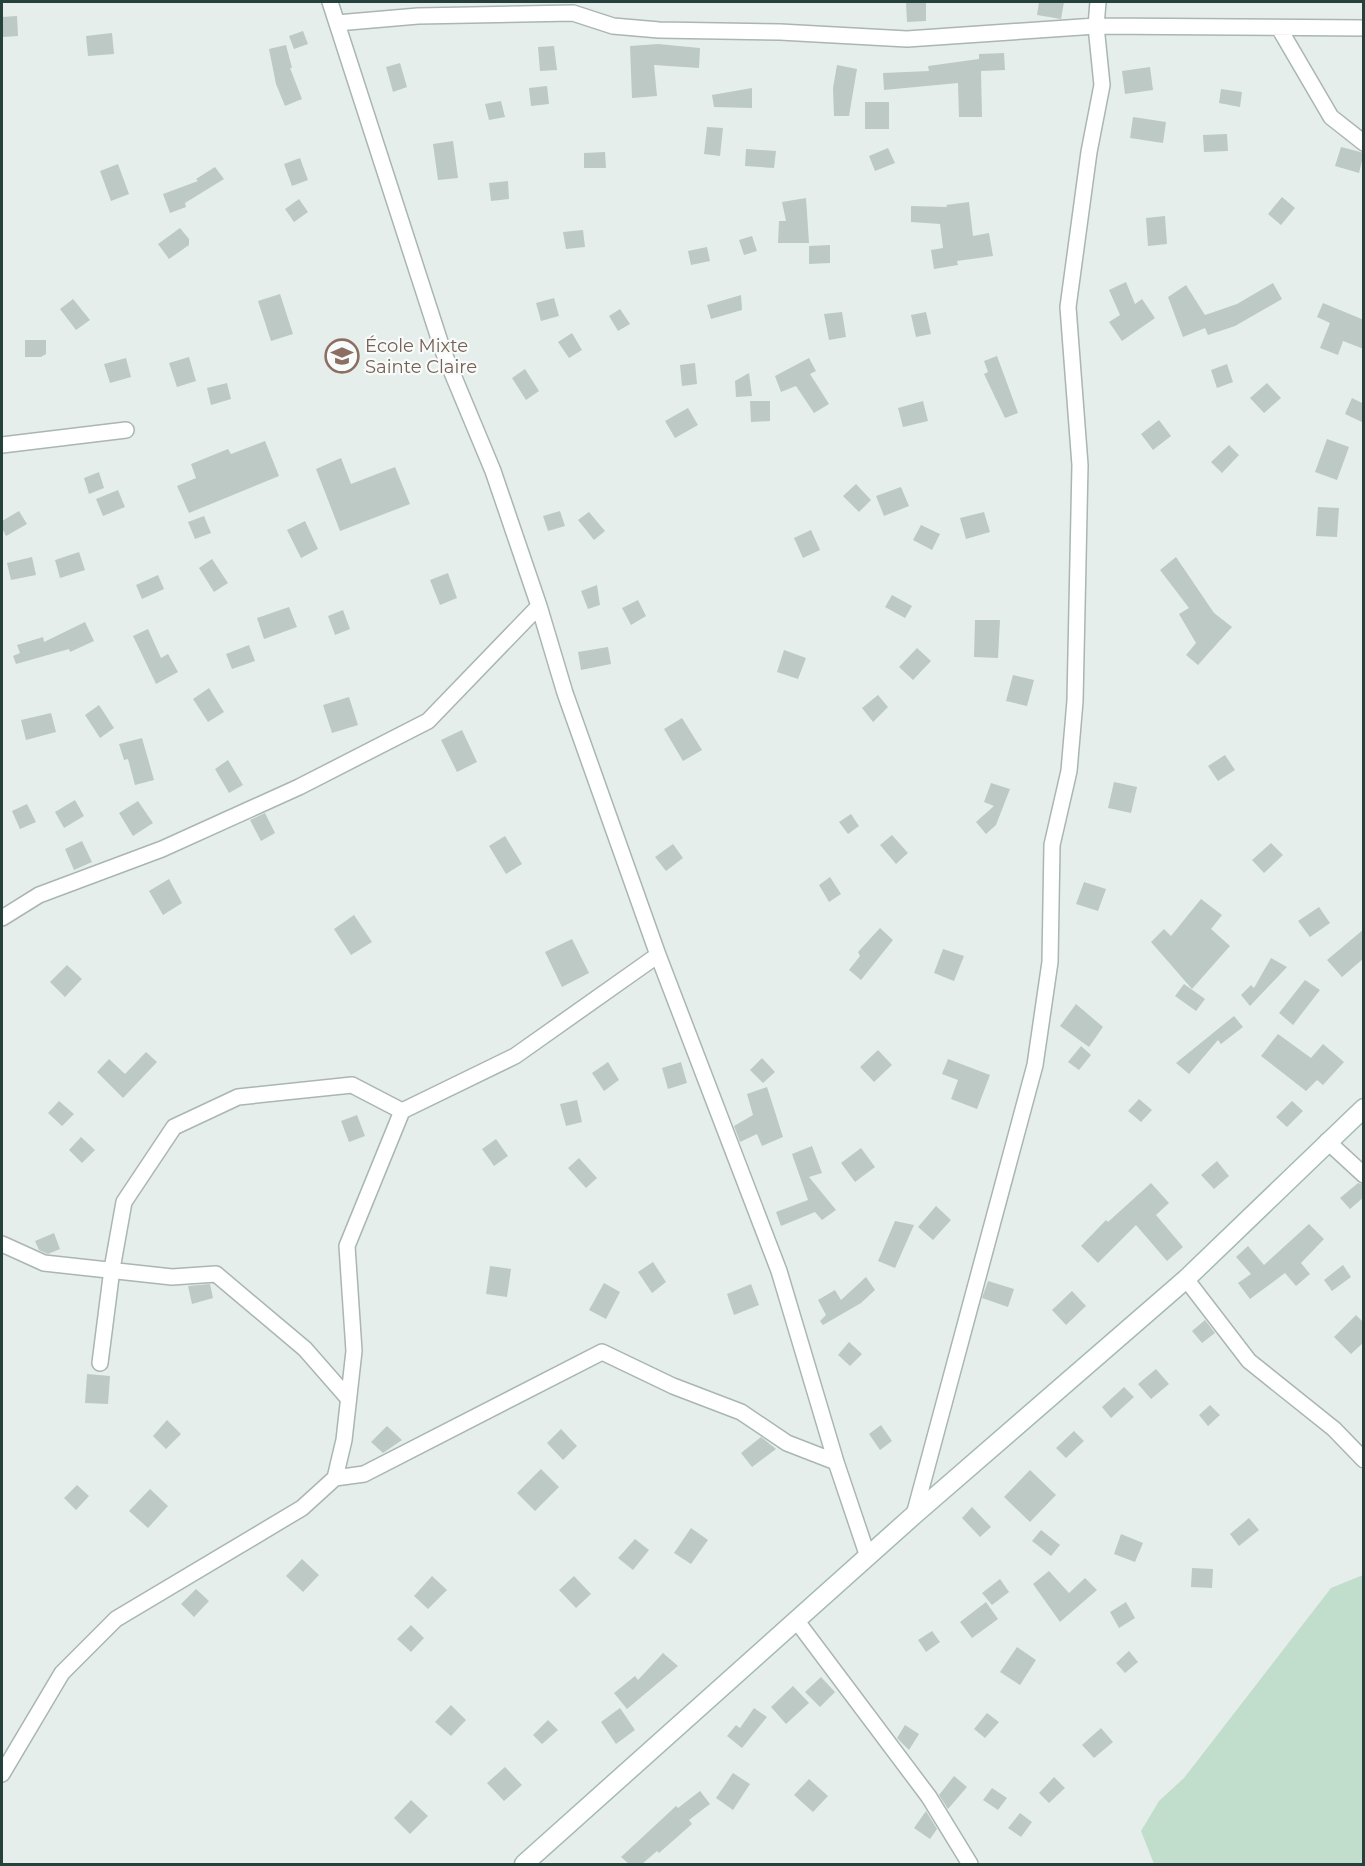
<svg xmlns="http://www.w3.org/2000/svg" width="1365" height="1866" viewBox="0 0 1365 1866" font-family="Montserrat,sans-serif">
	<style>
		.green { fill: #c1decc }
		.building { fill: #bcc9c5 }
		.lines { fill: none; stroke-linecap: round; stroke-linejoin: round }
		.street-casing { stroke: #a9b6b4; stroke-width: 18 }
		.secondary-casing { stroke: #a5bab5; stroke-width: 21 }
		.street { stroke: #fff; stroke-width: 15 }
		.secondary { stroke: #fff; stroke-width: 18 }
		.labels { text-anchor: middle; stroke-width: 4.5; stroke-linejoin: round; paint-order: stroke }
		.education-label { font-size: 18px; fill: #785e54; stroke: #f7fbf9; text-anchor: start }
	</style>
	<rect width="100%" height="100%" fill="#e6eeec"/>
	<path class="green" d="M1363 1575V1864H1154L1141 1831 1159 1801 1184 1778 1331 1588Z"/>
	<path class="building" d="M906 2H926V21L907 22Z
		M1039 2H1064L1061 19 1037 15Z
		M17 16 18 36 2 37V17Z
		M303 31 308 44 294 49 289 36Z
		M112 33 114 54 88 56 86 36Z
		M658 44 700 48 699 68 654 65 657 96 632 98 630 46Z
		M286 45 292 68H290L302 99 285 106 276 84 269 49Z
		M554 46 557 70 540 71 538 47Z
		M1004 53 1005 70 981 71 982 117H959L958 83 884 90 883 73 929 71 928 66 979 59V54Z
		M400 63 407 87 393 92 386 67Z
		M837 65 857 69 849 116H834L833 88Z
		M1150 67 1153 90 1125 94 1122 71Z
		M547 86 549 104 531 106 529 88Z
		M752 88V108L714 107 712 95Z
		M1221 89 1242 92 1240 107 1219 103Z
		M501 101 505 117 489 120 485 104Z
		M865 102H889V129H865Z
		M1133 117 1166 122 1163 143 1130 138Z
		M707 127 723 128 720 156 704 154Z
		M1227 134 1228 151 1204 152 1203 135Z
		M453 141 458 178 438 180 433 144Z
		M1341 147 1364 153 1359 173 1335 166Z
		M888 148 895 163 875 171 869 156Z
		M746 149 776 151 774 168 745 166Z
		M605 152 606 168H584V153Z
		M300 158 308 180 292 186 284 164Z
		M118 164 129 194 111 201 100 171Z
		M215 167 224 179 185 203 186 207 170 213 163 194 198 181 196 179Z
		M508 181 509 199 491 201 489 183Z
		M1282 197 1295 208 1281 225 1268 214Z
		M806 198 809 243H778L779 221H786L782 202Z
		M299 199 308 212 294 222 285 209Z
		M969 202 973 236 989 233 993 256 957 261 958 265 934 269 931 250 943 248 940 224 911 222V206L947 207 946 205Z
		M1165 216 1167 244 1148 246 1146 218Z
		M180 228 189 239V245L169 259 158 244Z
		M583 230 585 247 566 249 563 232Z
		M752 236 757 251 744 255 739 240Z
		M830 245V263L809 264V246Z
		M707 247 710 261 691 265 688 251Z
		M1126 282 1135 304 1142 299 1155 318 1122 341 1109 322 1120 315 1109 290Z
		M1273 283 1282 299 1235 326 1208 335 1205 328 1183 337 1168 297 1186 285 1205 315 1237 304Z
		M280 294 293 334 271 341 258 301Z
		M741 295 742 310 711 319 707 305Z
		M554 298 559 316 541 321 536 303Z
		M73 299 90 320 76 330 60 309Z
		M1323 303 1364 320V349L1343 341 1338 355 1320 348 1330 323 1317 317Z
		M620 309 630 324 618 331 609 316Z
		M842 312 846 337 829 340 824 314Z
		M926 312 931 334 916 337 911 315Z
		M572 333 582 350 569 358 558 342Z
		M25 340H46V354L41 357H25Z
		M997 356 1018 413 1005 418 984 374 988 372 984 361Z
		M189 357 196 381 177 387 169 363Z
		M126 358 131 377 110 383 104 364Z
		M809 358 816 371 810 374 829 404 814 413 796 386 781 392 775 376Z
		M695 363 697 384 682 386 680 365Z
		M1227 364 1233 382 1217 388 1211 370Z
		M525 369 539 391 526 400 512 378Z
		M749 373 752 396 736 397 735 381Z
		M227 383 231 399 211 405 207 388Z
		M1267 383 1281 398 1264 413 1250 398Z
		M1352 398 1364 404V423L1345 414Z
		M750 401H770V421L751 422Z
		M923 401 928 421 903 427 898 408Z
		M688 408 698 425 675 438 665 421Z
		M1159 420 1171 436 1153 450 1141 434Z
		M1327 439 1349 447 1337 480 1315 472Z
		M265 441 279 476 189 513 177 486 196 478 191 464 228 449 231 454Z
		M1229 445 1239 455 1222 473 1211 462Z
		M341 458 351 484 395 467 410 504 340 531 316 469Z
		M99 472 104 488 89 494 84 478Z
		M856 484 871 500 859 512 843 496Z
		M901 487 909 506 884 516 876 496Z
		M118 490 125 507 103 516 96 499Z
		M1318 507 1339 508 1337 537 1316 536Z
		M19 511 27 524 6 536 2 528V521Z
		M560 511 565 526 548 531 543 516Z
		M589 512 605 531 594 540 578 520Z
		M984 512 990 532 966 539 960 518Z
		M204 516 211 533 195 539 188 522Z
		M305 521 318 549 301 558 287 530Z
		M921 525 940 534 932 550 913 540Z
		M811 530 820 550 803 558 794 538Z
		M79 552 85 570 60 578 55 560Z
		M32 557 36 575 11 580 7 563Z
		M1176 557 1214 613 1232 627 1198 665 1186 655 1196 643 1179 614 1189 608 1160 570Z
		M212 559 228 583 214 592 199 568Z
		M448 573 457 598 440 605 430 580Z
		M158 575 164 589 142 599 136 585Z
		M597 585 600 605 588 609 581 591Z
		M892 595 912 606 905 618 885 607Z
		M638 600 646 616 631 625 622 608Z
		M289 607 297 627 264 639 257 618Z
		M343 610 350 629 335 635 328 616Z
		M975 620H1000L998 658 974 657Z
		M85 622 94 641 70 652 69 649 16 664 13 656 20 653 17 645 43 637 44 642Z
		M148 629 161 658 168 654 178 672 156 684 133 636Z
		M249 645 255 661 232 669 226 654Z
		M608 647 611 664 581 670 578 652Z
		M917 648 931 661 913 680 899 667Z
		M784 650 806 658 798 679 777 672Z
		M1013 675 1034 680 1027 706 1006 701Z
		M209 688 224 712 208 722 193 699Z
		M878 695 888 707 873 722 862 708Z
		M349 697 358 725 332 733 323 705Z
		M99 705 114 728 100 738 85 715Z
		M51 713 56 732 26 740 21 720Z
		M682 718 702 750 683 761 664 729Z
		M462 730 477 762 457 772 441 740Z
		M142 738 154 780 135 785 128 759 124 760 119 744Z
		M1225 755 1235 770 1218 781 1208 766Z
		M228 760 243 785 229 793 215 769Z
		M1114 782 1137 787 1131 813 1108 808Z
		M991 783 1010 789 996 825 986 834 976 822 994 806 984 802Z
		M75 800 84 816 64 828 55 812Z
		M138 801 153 823 133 836 119 813Z
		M27 804 36 822 20 829 12 811Z
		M265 813 275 833 261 841 250 820Z
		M851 814 859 826 848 834 839 822Z
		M892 835 908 853 896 864 880 845Z
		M505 836 522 864 506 874 489 846Z
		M82 841 92 862 74 870 65 849Z
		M1271 843 1283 855 1264 873 1252 860Z
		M673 844 683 858 666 871 655 857Z
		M830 877 841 894 829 902 819 885Z
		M169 879 182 903 163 915 149 891Z
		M1084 882 1106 889 1098 911 1076 904Z
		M1201 899 1222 915 1211 929 1230 946 1192 989 1151 942 1164 929 1171 936Z
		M1319 907 1330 923 1310 937 1298 921Z
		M354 915 372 942 351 955 334 929Z
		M880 928 893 940 861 980 849 970 860 956 858 952Z
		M1364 929V958L1342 977 1327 960Z
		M572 939 589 973 562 987 545 952Z
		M943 949 964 956 954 981 934 973Z
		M1271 958 1287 967 1250 1006 1241 995 1251 985 1254 988Z
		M67 965 82 979 65 997 50 982Z
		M1305 980 1320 990 1293 1025 1279 1013Z
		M1184 984 1205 999 1196 1011 1175 996Z
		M1076 1004 1103 1027 1089 1047 1060 1026Z
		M1234 1016 1243 1027 1221 1044 1218 1040 1189 1074 1176 1063Z
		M1278 1034 1311 1058 1323 1044 1344 1062 1323 1085 1317 1080 1306 1091 1261 1056Z
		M1081 1046 1091 1055 1079 1070 1068 1062Z
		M878 1050 892 1065 874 1082 860 1067Z
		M146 1052 157 1062 123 1098 97 1072 109 1059 125 1074Z
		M762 1058 775 1072 763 1083 750 1070Z
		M948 1059 990 1075 977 1109 951 1099 958 1080 942 1074Z
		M608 1062 619 1080 604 1091 592 1073Z
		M681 1062 687 1083 668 1089 662 1068Z
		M767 1087 783 1137 762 1146 757 1134 740 1142 734 1126 753 1115 747 1094Z
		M1139 1099 1152 1110 1141 1122 1128 1111Z
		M577 1100 582 1122 566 1126 560 1104Z
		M59 1101 74 1114 62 1126 48 1113Z
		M1292 1101 1303 1111 1287 1127 1276 1117Z
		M357 1115 365 1136 349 1142 341 1121Z
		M81 1137 95 1150 82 1163 69 1150Z
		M496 1139 508 1156 494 1166 482 1149Z
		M812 1146 822 1173 809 1177 836 1210 822 1220 815 1212 781 1226 776 1212 808 1200 792 1154Z
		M861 1148 875 1167 855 1182 841 1163Z
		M579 1158 597 1178 586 1188 568 1168Z
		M1217 1161 1229 1176 1214 1189 1201 1175Z
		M1151 1183 1169 1203 1156 1215 1183 1247 1167 1261 1136 1225 1098 1263 1081 1246 1106 1220 1108 1222Z
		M1358 1183 1364 1185V1197L1350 1209 1340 1198Z
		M936 1206 951 1220 933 1240 918 1227Z
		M895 1221 914 1225 895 1268 878 1261Z
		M1309 1224 1324 1239 1301 1263 1310 1274 1296 1286 1285 1273 1250 1299 1238 1283 1251 1274 1236 1257 1248 1246 1264 1265Z
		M54 1233 60 1249 48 1254 39 1250 35 1241Z
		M653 1262 666 1282 652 1293 638 1272Z
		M1343 1265 1351 1277 1332 1291 1324 1280Z
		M490 1266 511 1269 507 1297 486 1294Z
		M866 1277 875 1290 861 1303 823 1325 820 1321 826 1315 818 1300 835 1290 841 1300Z
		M988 1281 1014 1289 1008 1307 982 1298Z
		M604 1283 620 1292 606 1319 589 1310Z
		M210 1284 213 1298 192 1304 188 1286Z
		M751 1284 759 1305 734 1315 727 1294Z
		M1072 1291 1086 1306 1066 1325 1052 1310Z
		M1356 1315 1364 1323V1342L1351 1354 1334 1337Z
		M1205 1320 1215 1333 1202 1343 1192 1331Z
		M849 1342 862 1354 850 1366 838 1355Z
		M1156 1369 1169 1384 1151 1399 1138 1384Z
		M87 1374 110 1376 108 1404 85 1403Z
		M1124 1387 1134 1397 1111 1418 1102 1407Z
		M1210 1405 1220 1415 1208 1426 1199 1415Z
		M167 1420 181 1434 166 1449 153 1436Z
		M881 1425 892 1441 880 1450 869 1434Z
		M387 1426 402 1440 383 1453 371 1442Z
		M561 1429 577 1446 563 1460 547 1443Z
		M1074 1431 1084 1441 1066 1458 1056 1448Z
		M761 1437 776 1449 752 1467 741 1453Z
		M541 1469 559 1487 535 1511 517 1493Z
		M1030 1470 1056 1495 1030 1522 1004 1497Z
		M77 1485 89 1496 76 1510 64 1498Z
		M150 1489 168 1506 148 1528 129 1511Z
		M972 1507 991 1527 980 1537 962 1518Z
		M1249 1518 1259 1530 1239 1546 1230 1534Z
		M691 1528 708 1540 691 1564 674 1553Z
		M1041 1530 1060 1545 1051 1556 1032 1541Z
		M1121 1534 1143 1543 1135 1562 1114 1554Z
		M635 1539 649 1550 633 1570 618 1558Z
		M302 1559 319 1575 303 1592 286 1576Z
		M1192 1568 1213 1569 1212 1588 1191 1587Z
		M1049 1571 1069 1593 1085 1578 1097 1590 1060 1622 1033 1584Z
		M432 1576 447 1590 428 1609 414 1596Z
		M574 1576 591 1594 576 1608 559 1590Z
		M1000 1579 1009 1592 992 1605 982 1593Z
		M196 1589 209 1601 194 1617 181 1604Z
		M986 1602 998 1619 972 1638 960 1622Z
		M1126 1602 1135 1618 1119 1628 1110 1612Z
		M411 1625 424 1638 411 1652 397 1639Z
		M932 1631 940 1642 926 1652 918 1640Z
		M1017 1647 1036 1660 1020 1685 1000 1672Z
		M1129 1651 1138 1662 1125 1673 1116 1663Z
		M663 1653 678 1666 627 1709 614 1693 635 1676 638 1680Z
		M821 1677 835 1692 820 1707 805 1692Z
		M793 1686 809 1703 786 1724 771 1707Z
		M451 1705 466 1720 451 1736 435 1722Z
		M620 1708 635 1730 616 1744 601 1722Z
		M754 1708 767 1717 742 1748 727 1736 736 1725 740 1728Z
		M987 1713 999 1722 985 1738 974 1729Z
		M548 1720 558 1730 542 1744 533 1735Z
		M905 1725 919 1734 909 1750 897 1738Z
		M1101 1728 1113 1742 1094 1758 1082 1745Z
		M505 1767 522 1785 504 1801 487 1783Z
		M733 1773 750 1784 733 1810 716 1798Z
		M954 1776 967 1787 948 1809 939 1795Z
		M1054 1777 1065 1788 1049 1803 1039 1793Z
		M809 1779 828 1796 813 1812 794 1795Z
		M992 1788 1007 1798 998 1810 983 1800Z
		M700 1791 710 1804 689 1820 692 1824 659 1853 657 1851 642 1864H629L621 1857 676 1806 678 1808Z
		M411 1800 428 1816 410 1834 394 1818Z
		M926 1811 937 1829 930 1839 914 1828Z
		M1020 1813 1032 1822 1021 1837 1008 1828Z"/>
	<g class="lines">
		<defs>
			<path id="street" d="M330 2 443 351 493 471 539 606 565 693 658 955 779 1271 836 1462 868 1557
				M337 23 418 16 573 13 613 26 659 30 780 32 907 39 1096 26 1364 28
				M1279 28 1331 117 1364 143
				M2 445 126 430
				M2 918 39 895 162 849 299 787 428 721 539 606
				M1327 1141 1364 1175
				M2 1244 44 1263 172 1277 216 1274 305 1349 347 1397
				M1186 1279 1249 1361 1334 1429 1364 1460
				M100 1363 112 1269 124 1202 174 1127 238 1097 352 1085 402 1111
				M335 1478 364 1474 602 1352 673 1386 741 1412 787 1443 836 1462
				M914 1515 1035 1065 1050 962 1052 845 1069 771 1075 701 1080 465 1068 307 1089 152 1102 85 1096 26 1098 2
				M796 1620 929 1797 970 1864
				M2 1774 62 1673 116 1619 302 1508 335 1478 344 1440 354 1351 347 1246 402 1111 515 1056 658 955"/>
			<path id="secondary" d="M524 1864 914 1515 1186 1279 1364 1108"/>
		</defs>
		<use href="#street" class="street-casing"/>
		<use href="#secondary" class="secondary-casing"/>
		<use href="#street" class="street"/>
		<use href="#secondary" class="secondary"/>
	</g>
	<defs>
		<symbol id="school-ring" viewBox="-11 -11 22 22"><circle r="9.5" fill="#f7fbf9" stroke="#8d6e63" stroke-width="1.5"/><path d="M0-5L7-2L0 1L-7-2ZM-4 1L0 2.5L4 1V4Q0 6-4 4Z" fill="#8d6e63"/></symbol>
	</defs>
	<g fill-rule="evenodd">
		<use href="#school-ring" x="323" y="337" width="38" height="38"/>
	</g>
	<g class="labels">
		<g class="education-label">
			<text x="365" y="352">École Mixte<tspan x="365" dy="21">Sainte Claire</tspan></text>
		</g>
	</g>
	<rect width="1365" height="1866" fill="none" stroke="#26403c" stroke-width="6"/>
</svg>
